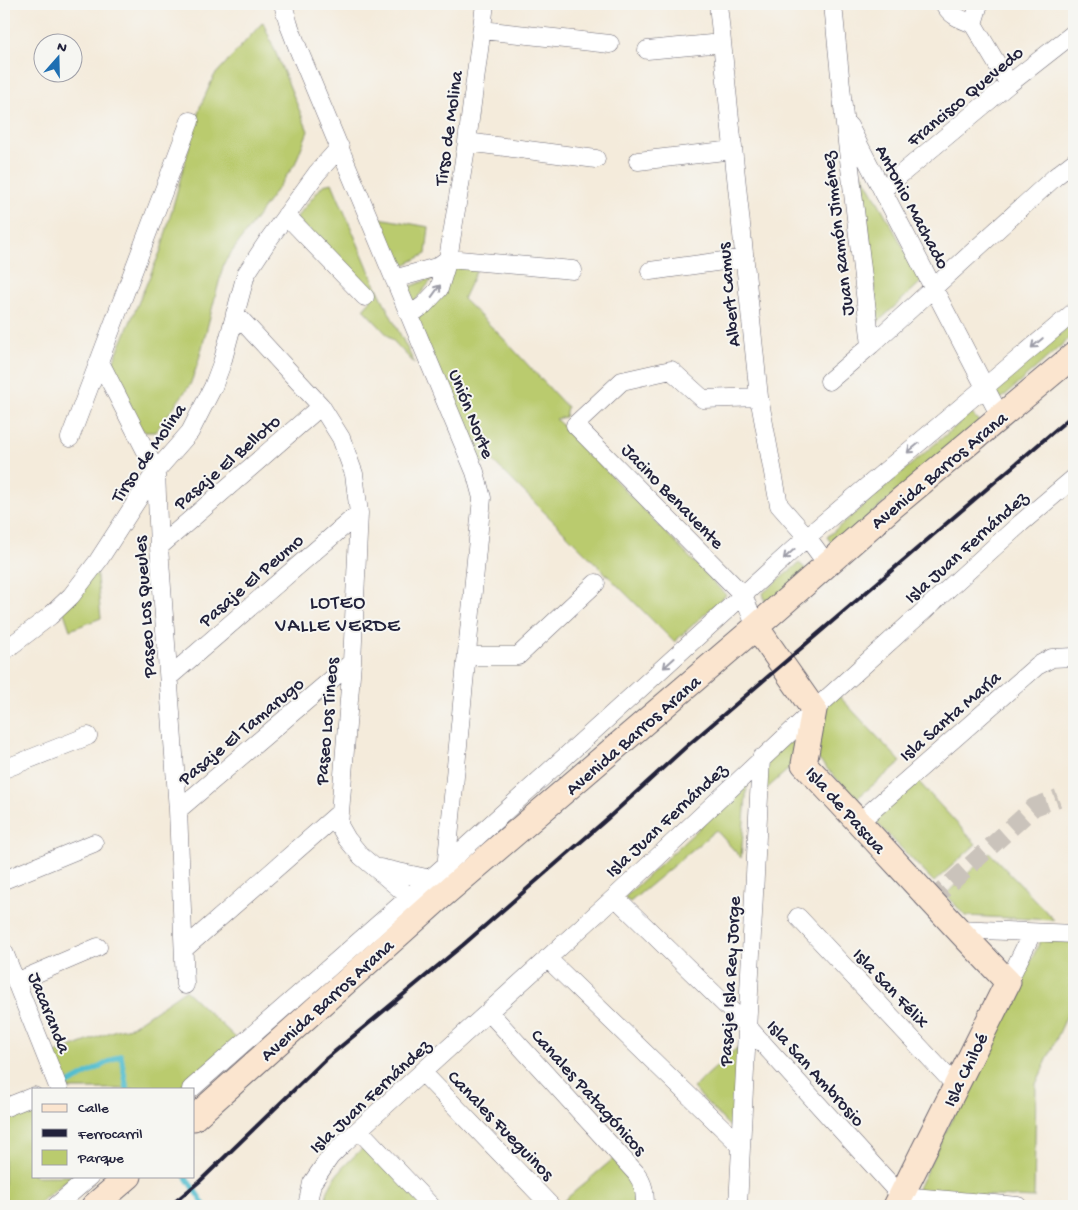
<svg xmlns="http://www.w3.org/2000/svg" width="1078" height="1210" viewBox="0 0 1078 1210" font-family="'Gochi Hand',sans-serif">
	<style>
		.green { fill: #bacb6e; stroke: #6e7654 }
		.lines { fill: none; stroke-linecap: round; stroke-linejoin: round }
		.stream { stroke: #53becf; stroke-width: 5 }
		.street-tunnel { stroke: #cac3bb; stroke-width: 18; stroke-dasharray: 18 9; stroke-linecap: butt }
		.street-casing { stroke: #6c6873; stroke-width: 19 }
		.secondary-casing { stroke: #6c6873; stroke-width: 27 }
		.street { stroke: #fff; stroke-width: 18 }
		.secondary { stroke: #fbe5cf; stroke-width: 25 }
		.rail { stroke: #22223b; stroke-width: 4 }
		.oneway { stroke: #9c9ca7 }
		.labels { text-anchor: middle; stroke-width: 4; stroke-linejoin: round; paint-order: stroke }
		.street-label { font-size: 19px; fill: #22223b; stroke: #f6f6f2 }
		.neighbourhood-label { font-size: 20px; letter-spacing: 1px; fill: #22223b; stroke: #f6f6f2 }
	</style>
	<rect width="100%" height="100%" fill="#f6f6f2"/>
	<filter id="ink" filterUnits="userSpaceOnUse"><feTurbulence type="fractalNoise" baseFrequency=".02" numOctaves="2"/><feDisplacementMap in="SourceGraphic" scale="10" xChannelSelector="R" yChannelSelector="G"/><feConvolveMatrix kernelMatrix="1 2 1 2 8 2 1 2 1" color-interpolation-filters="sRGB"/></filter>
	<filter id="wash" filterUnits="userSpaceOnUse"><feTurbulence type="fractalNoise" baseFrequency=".0096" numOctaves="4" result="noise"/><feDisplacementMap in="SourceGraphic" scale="20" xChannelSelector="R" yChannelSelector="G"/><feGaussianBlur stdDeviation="1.12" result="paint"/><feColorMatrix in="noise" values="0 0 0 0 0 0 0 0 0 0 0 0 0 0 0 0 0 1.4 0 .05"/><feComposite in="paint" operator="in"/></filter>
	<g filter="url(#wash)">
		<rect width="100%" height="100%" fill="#f4ebdb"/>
		<path class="green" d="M263 22 308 131 295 164 224 263 198 363 190 385 155 432H145L139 426 113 362 161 250 200 107 214 76Z
			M862 173 922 281 878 322Z
			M332 183 375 284 415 364 363 309 371 300 296 218 323 185Z
			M374 217 429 227 426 254 404 265 395 263Z
			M457 263 478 267 463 299 502 337 567 407 565 417 556 419 726 595 674 642 488 456V463L476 462 417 319Z
			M434 277 414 302 407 288Z
			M1074 322V334L1001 399 993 389Z
			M971 413 979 421 834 546 827 537Z
			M799 563 807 570 766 605 763 593Z
			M96 568 101 618 70 630 63 610Z
			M838 695 901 762 856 799 817 758V712Z
			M794 738 801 740 802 757 762 793 768 759Z
			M917 780 976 844 934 882 872 818Z
			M747 784 741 858 716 830 630 902 624 898Z
			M990 853 1054 920 965 916 946 894Z
			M1041 940 1074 942V1000L1036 1084 1034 1198 916 1192Z
			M185 990 236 1038 177 1089H69L54 1054 116 1030 131 1027Z
			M738 1047 736 1124 731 1128 693 1088Z
			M34 1107V1176H72L35 1206H9L4 1195V1120Z
			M364 1147 427 1206H325C326 1180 346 1164 364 1147Z
			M613 1159C624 1174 635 1187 634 1206H561L560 1204Z"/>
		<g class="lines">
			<path class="stream" d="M62 1086 63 1087 121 1055 127 1089
				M185 1176 205 1206"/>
		</g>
	</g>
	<g filter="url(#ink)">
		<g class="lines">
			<path class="street-tunnel" d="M931 901 1034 807 1058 798"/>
			<defs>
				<path id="street" d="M283 4 289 25 299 51 475 472 482 498 446 869
					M718 4 759 397 779 505 807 537 827 564
					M833 4 844 117 871 345
					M944 4C951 16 960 19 973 24
					M979 4 973 24 1009 84
					M482 30 610 44
					M647 50 722 43
					M849 126 1000 416
					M467 142 596 159
					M638 161 733 150
					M882 190 1009 84 1074 33
					M286 215 365 297
					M448 259 573 270
					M650 271 745 258
					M394 279 437 267 448 259
					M235 313 321 406 341 438 354 474 359 513 352 662 339 825 347 839 361 856 418 904
					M410 315 424 305 439 289 448 259 467 142 485 4
					M100 362 156 471 159 547 178 810 185 985
					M829 381 871 345 1056 176 1074 162
					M70 438 190 121
					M159 547 321 406
					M756 627 743 595 575 425 622 381 671 370 703 399 759 397
					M4 651 50 616 71 596 98 561 156 471 190 432 213 387 222 363 246 274 269 239 317 173 340 147
					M467 656H518L596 583
					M169 677 359 513
					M4 769 88 736
					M178 810 352 662
					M859 822 1037 666 1052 658 1074 657
					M380 868 431 879
					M4 880 94 843
					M615 897 747 1026 901 1196 1018 1206
					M798 917 956 1086
					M957 929 1074 934
					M184 949 339 813
					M4 952 59 1089
					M547 958 741 1146
					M16 982 98 947
					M1008 982 1032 933
					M489 1012 636 1173C644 1184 645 1193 645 1206
					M422 1072 551 1206
					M191 1089 447 864 807 537 1074 312
					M4 1108 34 1096
					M359 1130 431 1206
					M56 1206 91 1176
					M307 1206 312 1183 330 1157 344 1143 615 897 814 710 1021 523 1074 478
					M738 1206 761 758"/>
				<path id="secondary" d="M756 627 814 710 804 764C873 836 938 910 1008 982L896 1206
					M194 1118 436 901 756 627 891 508 1074 355
					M94 1206 129 1176"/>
			</defs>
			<use href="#street" class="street-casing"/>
			<use href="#secondary" class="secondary-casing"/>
			<use href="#street" class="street"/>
			<use href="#secondary" class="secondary"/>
			<path class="rail" d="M170 1206 200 1181 327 1058 463 945 607 819 687 746 1074 414"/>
		</g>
		<defs><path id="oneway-shaft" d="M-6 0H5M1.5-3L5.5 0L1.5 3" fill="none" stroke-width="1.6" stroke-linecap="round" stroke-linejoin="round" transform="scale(1.25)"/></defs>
		<g class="oneway">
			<use href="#oneway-shaft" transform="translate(436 291) rotate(-54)"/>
			<use href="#oneway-shaft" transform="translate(1037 343) rotate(140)"/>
			<use href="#oneway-shaft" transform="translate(913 448) rotate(140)"/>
			<use href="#oneway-shaft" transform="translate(789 554) rotate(138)"/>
			<use href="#oneway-shaft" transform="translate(669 663) rotate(138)"/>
		</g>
	</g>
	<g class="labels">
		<g class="street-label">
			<text transform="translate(964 95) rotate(-40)" y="7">Francisco Quevedo</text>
			<text transform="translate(447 128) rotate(-82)" y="7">Tirso de Molina</text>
			<text transform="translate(914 206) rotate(62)" y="7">Antonio Machado</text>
			<text transform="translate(836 234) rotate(-97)" y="7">Juan Ramón Jiménez</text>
			<text transform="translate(727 295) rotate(-96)" y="7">Albert Camus</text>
			<text transform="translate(473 413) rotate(68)" y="7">Unión Norte</text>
			<text transform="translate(147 452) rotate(-55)" y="7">Tirso de Molina</text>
			<text transform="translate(226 461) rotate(-41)" y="7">Pasaje El Belloto</text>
			<text transform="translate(938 469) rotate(-40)" y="7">Avenida Barros Arana</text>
			<text transform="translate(674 495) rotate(46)" y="7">Jacino Benavente</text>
			<text transform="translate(965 546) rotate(-42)" y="7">Isla Juan Fernández</text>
			<text transform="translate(250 579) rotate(-41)" y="7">Pasaje El Peumo</text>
			<text transform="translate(143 607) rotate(-94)" y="7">Paseo Los Queules</text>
			<text transform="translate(949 715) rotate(-41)" y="7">Isla Santa María</text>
			<text transform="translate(325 721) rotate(-85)" y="7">Paseo Los Tineos</text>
			<text transform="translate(240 730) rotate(-40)" y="7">Pasaje El Tamarugo</text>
			<text transform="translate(632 734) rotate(-41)" y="7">Avenida Barros Arana</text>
			<text transform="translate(847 809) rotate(48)" y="7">Isla de Pascua</text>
			<text transform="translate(665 819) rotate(-43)" y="7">Isla Juan Fernández</text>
			<text transform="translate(728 981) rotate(-87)" y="7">Pasaje Isla Rey Jorge</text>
			<text transform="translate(892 987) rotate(47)" y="7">Isla San Félix</text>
			<text transform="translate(326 999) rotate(-42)" y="7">Avenida Barros Arana</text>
			<text transform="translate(51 1012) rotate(68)" y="7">Jacaranda</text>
			<text transform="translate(964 1069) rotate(-64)" y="7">Isla Chiloé</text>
			<text transform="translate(817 1072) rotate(48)" y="7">Isla San Ambrosio</text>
			<text transform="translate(590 1091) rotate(48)" y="7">Canales Patagónicos</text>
			<text transform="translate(369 1095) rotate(-43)" y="7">Isla Juan Fernández</text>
			<text transform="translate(502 1124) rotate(46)" y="7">Canales Fueguinos</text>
		</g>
		<g class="neighbourhood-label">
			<text x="338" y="608">LOTEO<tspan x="338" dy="23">VALLE VERDE</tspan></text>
		</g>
	</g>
	<rect width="1078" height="1210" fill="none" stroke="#f6f6f2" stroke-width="20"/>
	<rect x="32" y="1088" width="162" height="90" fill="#f6f6f2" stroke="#a1a1a9"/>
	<rect x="42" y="1104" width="25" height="8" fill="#fbe5cf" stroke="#a1a1a9"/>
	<text x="78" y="1112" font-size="15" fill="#22223b">Calle</text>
	<rect x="42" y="1129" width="25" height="8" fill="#22223b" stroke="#a1a1a9"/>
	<text x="78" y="1138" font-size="15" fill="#22223b">Ferrocarril</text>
	<rect x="42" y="1150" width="25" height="15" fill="#bacb6e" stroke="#a1a1a9"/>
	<text x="78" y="1162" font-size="15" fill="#22223b">Parque</text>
	<g transform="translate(58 58) rotate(20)"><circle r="24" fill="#f6f6f2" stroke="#a1a1a9"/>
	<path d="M0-4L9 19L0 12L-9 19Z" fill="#1f6fb2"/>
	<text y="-8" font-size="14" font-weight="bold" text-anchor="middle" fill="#22223b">N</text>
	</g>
</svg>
